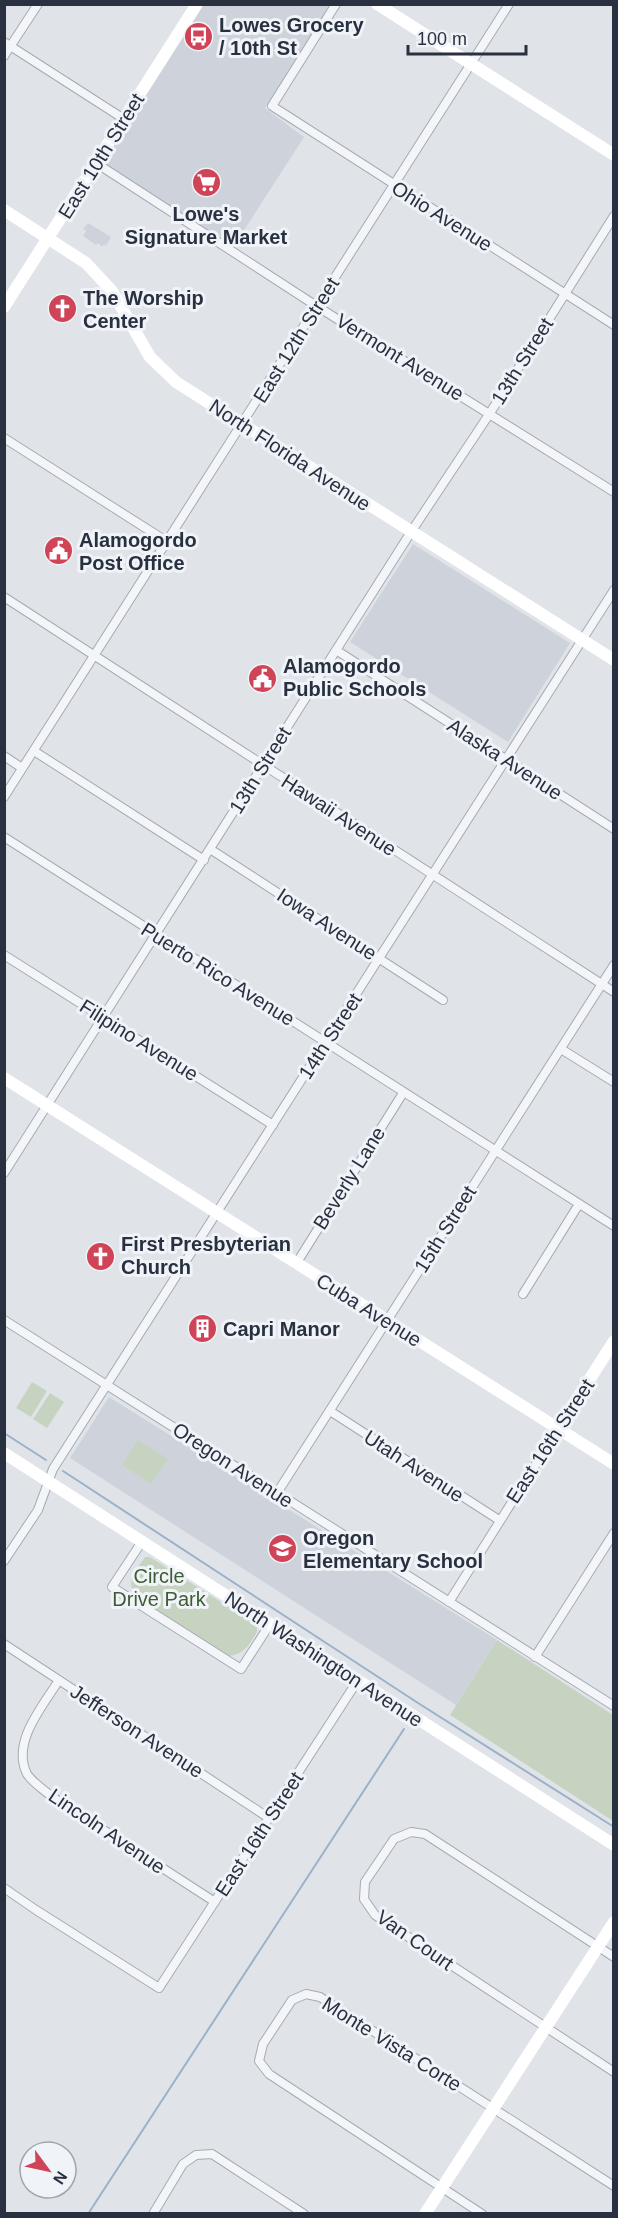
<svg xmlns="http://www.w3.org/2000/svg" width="618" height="2218" viewBox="0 0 618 2218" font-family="Arial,sans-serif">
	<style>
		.built { fill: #ced3db }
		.green { fill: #c6d3c1 }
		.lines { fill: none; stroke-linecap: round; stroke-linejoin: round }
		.stream { stroke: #9bb1ca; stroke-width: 2 }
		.street-casing { stroke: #a5abb3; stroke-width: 10 }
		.street { stroke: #f3f5f8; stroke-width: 8 }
		.secondary { stroke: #fff; stroke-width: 12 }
		.labels { text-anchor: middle; stroke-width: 6; stroke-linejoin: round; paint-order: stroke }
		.poi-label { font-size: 20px; font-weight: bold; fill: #293141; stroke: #f0f3f7; text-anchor: start }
		.street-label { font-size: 20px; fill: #293141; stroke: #f0f3f7 }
		.park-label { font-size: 20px; fill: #3d5d36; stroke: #f0f3f7 }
	</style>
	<rect width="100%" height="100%" fill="#e0e4e9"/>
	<path class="built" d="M201 5H332L265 108 304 137 232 249 100 163Z
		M88 223 111 237 106 246 104 244 102 247 98 243 96 245 83 236 86 231 83 229Z
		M413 544 570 643 508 742 350 642Z
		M109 1397 497 1640 456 1705 70 1458Z"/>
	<path class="green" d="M32 1382 47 1391 31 1417 16 1408Z
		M50 1393 64 1402 47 1428 33 1419Z
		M138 1440 168 1459 151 1484 122 1465Z
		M145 1557H150L257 1625V1632C249 1645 244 1655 227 1656L136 1597C125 1580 135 1572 145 1557Z
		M497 1640 613 1715V1821L450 1715Z"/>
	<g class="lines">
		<path class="stream" d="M4 1433 46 1460
			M63 1471 418 1703 614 1827
			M88 2214 404 1729"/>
		<defs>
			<path id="street" d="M336 4 272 106 614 325
				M4 42 124 119
				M4 56 38 4
				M96 163 318 307 614 492
				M4 438 166 541
				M4 597 614 992
				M336 650 614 829
				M34 751 204 860
				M4 756 22 768
				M4 797 509 4
				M4 837 614 1226
				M210 849 443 1000
				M4 955 273 1125
				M561 1049 614 1082
				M4 1173 411 532 490 413 614 216
				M296 1264 403 1093
				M523 1294 579 1204
				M4 1320 614 1706
				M330 1411 499 1520
				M277 1493 614 965
				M141 1543 112 1587 241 1669 270 1624
				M4 1561 38 1510 53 1469 614 590
				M449 1602 558 1429
				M4 1644 269 1818
				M535 1657 614 1533
				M59 1680C43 1706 11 1742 27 1774 32 1782 44 1790 51 1796L215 1902
				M4 1888 36 1910 159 1988 358 1680
				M614 1957 425 1834 411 1832 394 1839 365 1882 364 1899 375 1915 614 2072
				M153 2214 183 2164 196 2155 212 2154 304 2214
				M482 2214 269 2074 259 2061 263 2044 292 2000 306 1994 320 1997 614 2186"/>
		</defs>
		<use href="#street" class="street-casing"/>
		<use href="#street" class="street"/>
		<path class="secondary" d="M377 4 614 155
			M4 210 86 263 112 291 150 357 176 382 614 660
			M4 307 197 4
			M4 1078 614 1464
			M558 1429 614 1341
			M4 1453 614 1845
			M425 2214 614 1922"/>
	</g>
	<defs>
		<symbol id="bus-disc" viewBox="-11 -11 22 22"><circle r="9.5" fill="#d04458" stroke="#f0f3f7"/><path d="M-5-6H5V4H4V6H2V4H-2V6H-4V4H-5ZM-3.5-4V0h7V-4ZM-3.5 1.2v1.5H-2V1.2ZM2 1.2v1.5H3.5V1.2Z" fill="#fff"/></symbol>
		<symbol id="supermarket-disc" viewBox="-11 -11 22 22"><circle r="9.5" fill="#d04458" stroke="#f0f3f7"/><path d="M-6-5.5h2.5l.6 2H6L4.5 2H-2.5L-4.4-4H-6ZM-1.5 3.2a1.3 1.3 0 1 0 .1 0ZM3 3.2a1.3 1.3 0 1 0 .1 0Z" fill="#fff"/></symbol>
		<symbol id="church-disc" viewBox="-11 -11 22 22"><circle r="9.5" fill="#d04458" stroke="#f0f3f7"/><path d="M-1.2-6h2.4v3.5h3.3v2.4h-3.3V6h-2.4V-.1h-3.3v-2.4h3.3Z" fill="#fff"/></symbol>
		<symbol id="civic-disc" viewBox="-11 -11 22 22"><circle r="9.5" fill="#d04458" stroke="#f0f3f7"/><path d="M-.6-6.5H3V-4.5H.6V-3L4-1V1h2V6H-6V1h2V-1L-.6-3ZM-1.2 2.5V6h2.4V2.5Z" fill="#fff"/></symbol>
		<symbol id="building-disc" viewBox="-11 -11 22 22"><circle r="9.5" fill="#d04458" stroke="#f0f3f7"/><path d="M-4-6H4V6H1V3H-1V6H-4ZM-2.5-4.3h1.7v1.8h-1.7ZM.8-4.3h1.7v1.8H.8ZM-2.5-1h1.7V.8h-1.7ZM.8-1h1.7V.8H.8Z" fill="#fff"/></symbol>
		<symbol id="school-disc" viewBox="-11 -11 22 22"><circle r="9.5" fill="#d04458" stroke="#f0f3f7"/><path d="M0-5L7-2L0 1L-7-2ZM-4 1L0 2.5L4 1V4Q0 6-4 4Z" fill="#fff"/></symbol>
	</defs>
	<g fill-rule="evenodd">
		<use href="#bus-disc" x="182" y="20" width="33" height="33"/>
		<use href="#supermarket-disc" x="190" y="166" width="33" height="33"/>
		<use href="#church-disc" x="46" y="292" width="33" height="33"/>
		<use href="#civic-disc" x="42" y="534" width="33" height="33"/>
		<use href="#civic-disc" x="246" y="662" width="33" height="33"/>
		<use href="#church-disc" x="84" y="1240" width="33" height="33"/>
		<use href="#building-disc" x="186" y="1312" width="33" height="33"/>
		<use href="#school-disc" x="266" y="1532" width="33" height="33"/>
	</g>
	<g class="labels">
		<g class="poi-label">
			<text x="219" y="32">Lowes Grocery<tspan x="219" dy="23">/ 10th St</tspan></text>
			<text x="206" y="221" text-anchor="middle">Lowe's<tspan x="206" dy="23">Signature Market</tspan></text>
			<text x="83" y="305">The Worship<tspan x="83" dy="23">Center</tspan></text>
			<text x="79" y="547">Alamogordo<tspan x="79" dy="23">Post Office</tspan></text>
			<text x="283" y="673">Alamogordo<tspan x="283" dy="23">Public Schools</tspan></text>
			<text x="121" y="1251">First Presbyterian<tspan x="121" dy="23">Church</tspan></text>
			<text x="223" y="1336">Capri Manor</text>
			<text x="303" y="1545">Oregon<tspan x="303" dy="23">Elementary School</tspan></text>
		</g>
		<g class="street-label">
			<text transform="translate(101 156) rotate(-58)" y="7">East 10th Street</text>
			<text transform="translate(442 216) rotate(32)" y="7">Ohio Avenue</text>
			<text transform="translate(296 340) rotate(-58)" y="7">East 12th Street</text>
			<text transform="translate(400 357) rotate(32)" y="7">Vermont Avenue</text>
			<text transform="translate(522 361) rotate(-58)" y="7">13th Street</text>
			<text transform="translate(290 455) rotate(33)" y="7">North Florida Avenue</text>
			<text transform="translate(505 759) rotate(33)" y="7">Alaska Avenue</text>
			<text transform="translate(260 770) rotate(-58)" y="7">13th Street</text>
			<text transform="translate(339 815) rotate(33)" y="7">Hawaii Avenue</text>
			<text transform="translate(327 924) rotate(33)" y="7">Iowa Avenue</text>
			<text transform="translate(218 974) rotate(32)" y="7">Puerto Rico Avenue</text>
			<text transform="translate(330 1036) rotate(-57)" y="7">14th Street</text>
			<text transform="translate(139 1040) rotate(32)" y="7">Filipino Avenue</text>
			<text transform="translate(349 1178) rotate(-58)" y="7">Beverly Lane</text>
			<text transform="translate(445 1229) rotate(-58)" y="7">15th Street</text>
			<text transform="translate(369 1310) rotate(32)" y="7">Cuba Avenue</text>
			<text transform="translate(550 1441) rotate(-57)" y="7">East 16th Street</text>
			<text transform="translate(233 1465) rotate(33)" y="7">Oregon Avenue</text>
			<text transform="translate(414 1466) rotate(33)" y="7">Utah Avenue</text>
			<text transform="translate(324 1659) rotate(33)" y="7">North Washington Avenue</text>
			<text transform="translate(137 1731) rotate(33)" y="7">Jefferson Avenue</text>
			<text transform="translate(107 1831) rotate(34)" y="7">Lincoln Avenue</text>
			<text transform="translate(259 1834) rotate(-57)" y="7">East 16th Street</text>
			<text transform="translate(415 1940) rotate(35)" y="7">Van Court</text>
			<text transform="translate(392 2044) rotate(32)" y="7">Monte Vista Corte</text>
		</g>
		<g class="park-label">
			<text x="159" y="1583">Circle<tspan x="159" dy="23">Drive Park</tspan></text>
		</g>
	</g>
	<rect width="618" height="2218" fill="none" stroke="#293141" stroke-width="12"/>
	<g transform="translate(48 2170) rotate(123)"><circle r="28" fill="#f0f3f7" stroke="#a0a5ae" stroke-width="1.5"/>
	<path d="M0-4.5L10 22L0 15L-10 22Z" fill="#d04458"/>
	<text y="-9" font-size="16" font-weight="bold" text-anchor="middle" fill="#293141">N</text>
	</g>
	<path d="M408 45v9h118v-9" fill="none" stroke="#293141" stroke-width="3"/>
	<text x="417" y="45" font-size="18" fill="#293141" stroke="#f0f3f7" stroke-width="4.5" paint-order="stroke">100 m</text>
</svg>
